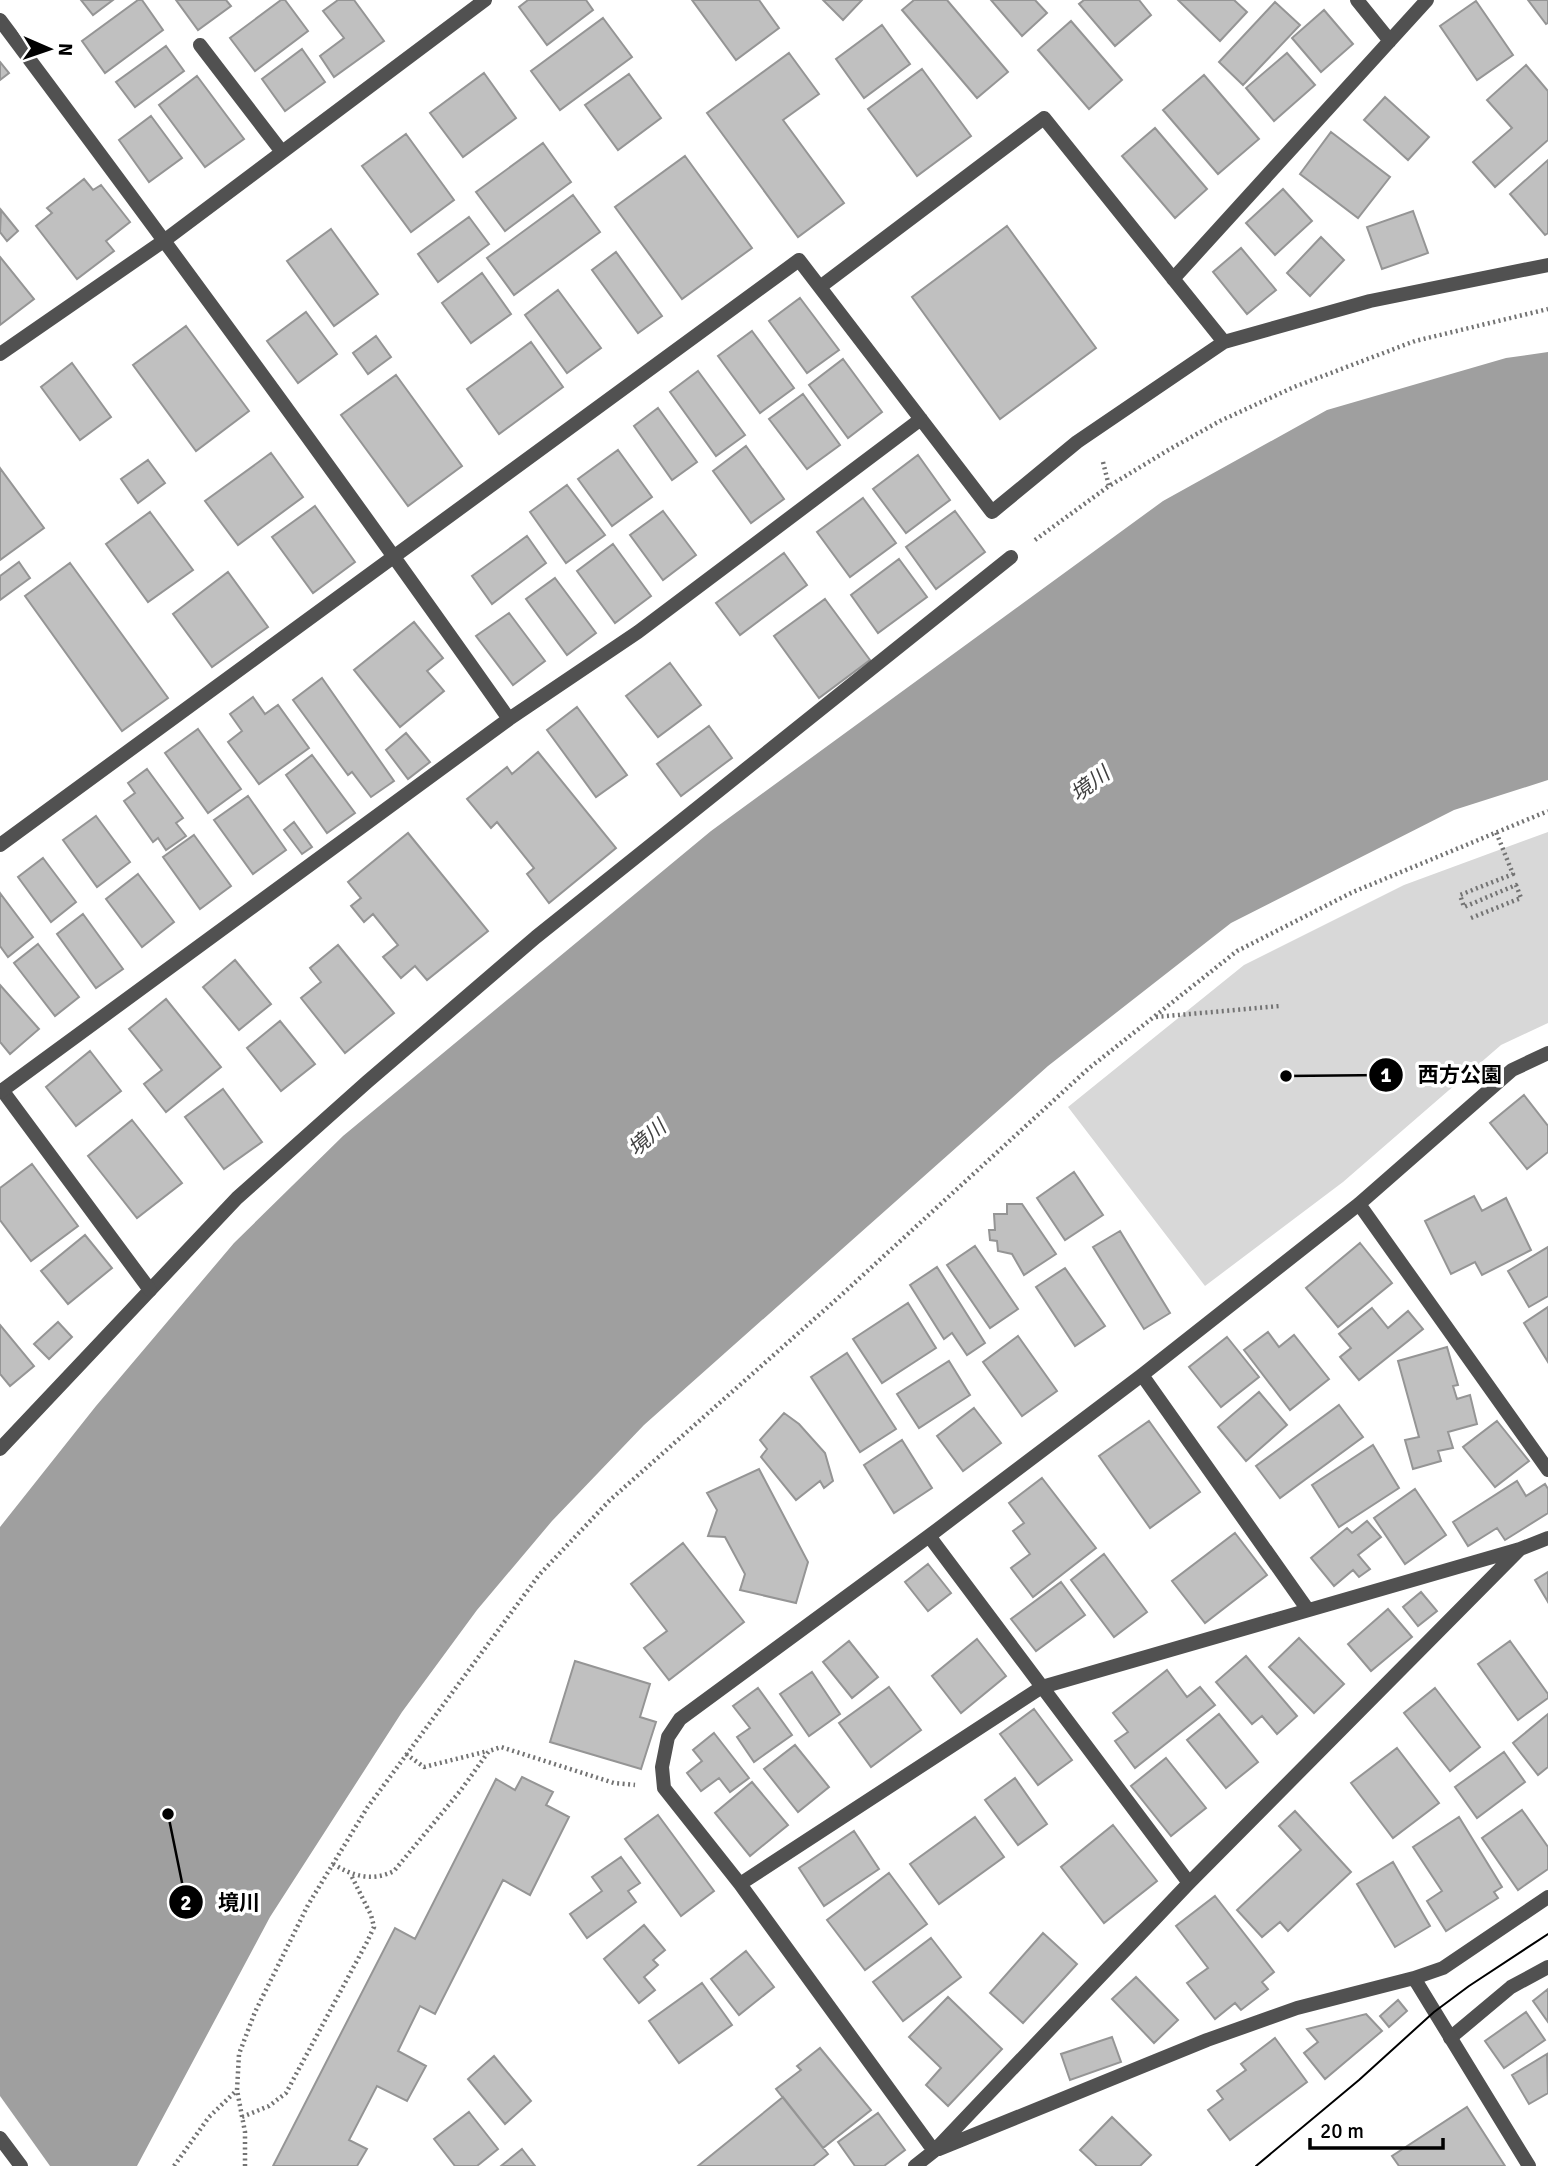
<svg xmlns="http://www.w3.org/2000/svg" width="1548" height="2166" viewBox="0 0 1548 2166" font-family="Signika,'Noto Sans JP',sans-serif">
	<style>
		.green { fill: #d8d8d8 }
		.water { fill: #9f9f9f }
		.pier { fill: #fff }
		.building { fill: #c0c0c0; stroke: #959595; stroke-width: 2 }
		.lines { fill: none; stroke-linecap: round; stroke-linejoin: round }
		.path { stroke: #737373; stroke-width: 4.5; stroke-dasharray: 2 3.5; stroke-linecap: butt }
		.service { stroke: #515151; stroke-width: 14 }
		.pedestrian { stroke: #515151; stroke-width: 14 }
		.minor { stroke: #515151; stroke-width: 14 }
		.tram { stroke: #000; stroke-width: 2 }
		.labels { text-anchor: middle; stroke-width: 7; stroke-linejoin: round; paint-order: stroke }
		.water-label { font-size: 21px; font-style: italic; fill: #404040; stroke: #fff }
		.leader { fill: none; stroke: #000; stroke-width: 2.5 }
		.callout-dot { fill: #000; stroke: #fff; stroke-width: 2.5 }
		.mark-label { font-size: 21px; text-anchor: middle; font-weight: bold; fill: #fff }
		.callout-label { font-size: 21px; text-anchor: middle; font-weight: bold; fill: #000; stroke: #fff; stroke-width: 7; stroke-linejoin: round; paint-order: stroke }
	</style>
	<rect width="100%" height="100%" fill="#fff"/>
	<path class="green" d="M1548 832V1023L1501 1045 1343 1182 1205 1286 1068 1107 1244 965 1404 885Z"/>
	<path class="water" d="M1548 352V780L1454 810 1231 923 1048 1066 644 1425 552 1521 477 1610 402 1712 270 1917 137 2166H0V1527L96 1406 234 1243 343 1136 711 831 1163 501 1327 410 1506 358Z"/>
	<path class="pier" d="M0 2096 50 2166H0Z"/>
	<path class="building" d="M81 0H113L93 15Z
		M138 0H142L163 30 105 73 82 41Z
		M176 0H226L231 6 198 30Z
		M281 0H285L308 31 255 71 230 38Z
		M338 0H354L384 41 334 77 320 56 344 38 323 11Z
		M528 0H586L593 10 547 45 519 7Z
		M692 0H759L779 28 736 60Z
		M823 0H862L843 20Z
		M914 0H947L1008 72 977 98 902 10Z
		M991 0H1035L1047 13 1022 36Z
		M1084 0H1139L1151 15 1115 46 1079 4Z
		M1178 0H1234L1247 12 1220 41Z
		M1528 0H1548V23L1546 24Z
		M1476 1 1513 55 1477 80 1440 26Z
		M1275 2 1300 25 1243 85 1219 62Z
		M1324 10 1353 44 1321 72 1292 38Z
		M603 18 632 57 560 110 531 71Z
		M1071 21 1122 80 1089 109 1038 50Z
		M882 25 910 64 864 98 836 59Z
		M166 46 184 71 135 107 116 82Z
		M302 49 325 82 285 111 262 79Z
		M789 53 819 94 783 120 844 203 798 237 707 113Z
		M1287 53 1315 85 1274 121 1246 88Z
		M0 62 9 73 0 80Z
		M1526 65 1548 91V140L1495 187 1473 162 1512 128 1487 100Z
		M922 69 971 136 917 176 868 109Z
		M484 73 516 118 463 157 430 113Z
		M629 74 661 118 618 150 585 105Z
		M1204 75 1259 139 1218 174 1163 110Z
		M197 76 244 139 205 167 159 105Z
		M1385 97 1429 137 1408 160 1364 120Z
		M151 116 182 158 149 182 119 140Z
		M1155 128 1207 189 1175 218 1122 156Z
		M1331 132 1390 177 1358 218 1300 174Z
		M406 134 454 200 411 232 362 166Z
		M543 143 571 182 505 231 476 192Z
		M685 156 752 248 682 299 615 207Z
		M1548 160V233L1545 235 1510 194Z
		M84 179 93 190 101 185 130 222 106 241 114 251 77 279 36 226 52 213 47 208Z
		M1283 189 1312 221 1275 255 1246 223Z
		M573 195 600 232 514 295 487 258Z
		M1 210 18 231 7 241 0 232Z
		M1413 211 1428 253 1382 269 1367 227Z
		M469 217 489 244 438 282 418 254Z
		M1007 226 1096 348 1000 419 912 297Z
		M331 229 378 294 334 326 287 261Z
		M1321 237 1344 260 1310 296 1287 273Z
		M1241 248 1276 290 1247 314 1213 272Z
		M616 252 662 316 638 333 592 270Z
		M0 257 34 299 0 325Z
		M482 273 511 314 471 343 442 303Z
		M558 290 601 348 567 373 525 315Z
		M800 298 839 350 807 373 769 321Z
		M306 312 337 354 298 383 267 341Z
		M186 326 249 411 196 451 133 365Z
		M752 331 794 388 760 413 718 356Z
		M376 336 391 357 368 374 353 353Z
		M531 342 563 387 499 434 467 389Z
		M843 359 882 412 848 438 809 385Z
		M72 363 111 417 80 440 41 387Z
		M698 371 745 435 716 456 670 392Z
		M396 375 462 466 408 506 341 415Z
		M803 394 840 445 807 469 769 419Z
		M658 408 697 462 672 480 634 426Z
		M746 446 784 499 751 523 713 471Z
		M618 450 652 497 612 526 578 479Z
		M271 453 303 497 238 545 205 501Z
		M918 455 950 500 906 533 873 489Z
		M148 460 165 483 138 503 121 479Z
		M0 468 44 528 0 560Z
		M567 485 605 535 566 563 530 512Z
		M863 498 896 543 850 577 817 532Z
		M315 506 355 562 313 593 272 537Z
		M663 511 696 555 663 580 630 535Z
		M955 511 985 552 936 589 906 547Z
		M150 512 193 570 148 602 106 544Z
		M527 536 546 563 492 604 472 576Z
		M613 544 651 596 615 623 577 571Z
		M784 553 807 585 740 635 716 603Z
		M899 559 927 597 878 633 851 595Z
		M19 562 30 578 0 600V576Z
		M70 563 168 698 122 731 25 596Z
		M228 572 268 627 212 667 173 614Z
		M555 578 596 633 567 655 526 599Z
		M825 599 870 660 819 698 774 636Z
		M509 613 545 661 513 685 476 636Z
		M414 622 443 658 427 671 444 691 400 727 354 670Z
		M670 663 701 705 658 737 626 696Z
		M322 678 394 781 371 797 352 772 348 775 293 700Z
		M253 697 265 714 278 705 309 748 259 784 228 742 242 731 230 714Z
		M577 707 627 775 596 797 547 730Z
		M709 726 732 758 681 796 657 764Z
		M198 729 241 789 208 813 165 753Z
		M406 733 430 762 408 779 386 750Z
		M538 752 616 848 549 903 527 874 534 868 497 822 491 828 467 799 507 767 512 774Z
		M312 755 355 813 327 833 286 775Z
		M147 769 183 818 176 823 186 836 166 850 158 838 153 842 124 801 135 793 128 783Z
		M248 796 286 850 253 874 214 820Z
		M96 816 130 862 97 887 63 840Z
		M294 822 312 847 302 854 284 830Z
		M408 833 488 931 427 980 415 966 401 978 383 957 398 945 373 914 364 922 351 906 361 898 348 882Z
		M194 835 231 886 200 909 163 857Z
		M43 858 76 902 51 922 18 877Z
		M138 874 174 922 142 947 106 899Z
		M0 893 33 937 8 957 0 946Z
		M83 914 123 969 96 988 57 934Z
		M38 944 79 997 55 1016 14 963Z
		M338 945 394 1013 345 1053 301 998 321 982 310 968Z
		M235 960 271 1004 239 1030 203 987Z
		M0 985 39 1029 10 1054 0 1042Z
		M166 999 221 1067 166 1112 144 1084 162 1070 129 1029Z
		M280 1021 315 1064 281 1091 247 1048Z
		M90 1051 121 1091 76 1126 46 1087Z
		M223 1089 262 1142 224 1169 185 1117Z
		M1524 1095 1548 1126V1152L1527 1169 1490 1123Z
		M132 1120 182 1183 137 1218 88 1156Z
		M32 1164 78 1226 31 1261 0 1220V1188Z
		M1074 1172 1103 1215 1065 1240 1037 1198Z
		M1474 1196 1482 1211 1506 1198 1531 1250 1482 1275 1475 1262 1451 1274 1425 1221Z
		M1007 1204H1022L1056 1254 1024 1275 1012 1254 998 1251 997 1241 990 1240 989 1230H995L994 1214H1007Z
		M1120 1231 1170 1313 1144 1329 1093 1247Z
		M85 1235 112 1268 68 1304 41 1271Z
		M1360 1243 1392 1283 1338 1327 1306 1288Z
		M975 1246 1018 1309 990 1328 947 1265Z
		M1548 1247V1296L1529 1307 1508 1271Z
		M937 1267 985 1343 967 1355 952 1333 944 1339 910 1285Z
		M1065 1268 1105 1326 1075 1346 1036 1287Z
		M908 1303 936 1348 882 1383 853 1339Z
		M1548 1307V1362L1524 1323Z
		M1372 1308 1388 1328 1408 1311 1423 1329 1359 1380 1340 1357 1351 1348 1339 1334Z
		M58 1322 72 1337 49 1359 34 1344Z
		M0 1325 34 1366 10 1386 0 1374Z
		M1268 1332 1279 1347 1294 1335 1329 1379 1290 1410 1244 1350Z
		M1018 1336 1057 1391 1022 1416 983 1362Z
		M1227 1337 1259 1377 1221 1407 1189 1367Z
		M1447 1347 1458 1385 1453 1386 1457 1399 1470 1395 1477 1424 1448 1432 1453 1448 1438 1451 1441 1461 1413 1469 1405 1440 1419 1437 1398 1361Z
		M847 1353 896 1429 860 1452 811 1377Z
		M949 1361 970 1395 919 1428 897 1394Z
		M1259 1392 1287 1425 1246 1461 1218 1427Z
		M1339 1405 1363 1437 1280 1498 1256 1466Z
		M974 1408 1001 1443 963 1471 937 1436Z
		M784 1413 799 1424 825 1453 833 1481 824 1488 820 1481 796 1500 761 1457 767 1449 760 1440Z
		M1149 1421 1200 1492 1150 1528 1099 1456Z
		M1497 1421 1529 1461 1495 1487 1463 1447Z
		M902 1440 932 1488 894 1513 864 1465Z
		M1373 1445 1399 1488 1339 1527 1312 1485Z
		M759 1469 808 1562 796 1603 740 1590 745 1574 725 1537 708 1536 717 1510 707 1493Z
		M1042 1478 1096 1548 1033 1597 1011 1568 1030 1554 1013 1531 1024 1523 1009 1503Z
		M1517 1481 1526 1496 1545 1484 1548 1489V1513L1505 1540 1497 1528 1468 1546 1453 1522Z
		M1415 1489 1446 1535 1405 1564 1374 1518Z
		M1367 1521 1381 1537 1358 1555 1370 1569 1359 1577 1353 1570 1334 1586 1311 1558 1347 1528 1352 1533Z
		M1235 1533 1267 1575 1205 1623 1172 1581Z
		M683 1543 744 1622 669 1680 644 1648 667 1631 631 1584Z
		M1104 1554 1147 1612 1114 1637 1071 1580Z
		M928 1564 951 1593 928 1611 905 1582Z
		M1548 1572V1602L1535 1580Z
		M1061 1582 1085 1615 1036 1651 1011 1619Z
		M1421 1592 1437 1611 1418 1626 1403 1607Z
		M1388 1609 1412 1637 1371 1671 1348 1644Z
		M1299 1638 1344 1684 1314 1713 1269 1667Z
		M977 1639 1006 1676 961 1713 932 1676Z
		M849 1641 878 1677 852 1698 823 1662Z
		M1510 1641 1548 1694V1698L1518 1720 1478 1664Z
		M1246 1656 1297 1716 1277 1734 1262 1716 1252 1724 1216 1682Z
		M575 1661 650 1684 640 1717 656 1722 641 1769 550 1742Z
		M1167 1670 1187 1697 1200 1687 1215 1705 1135 1768 1115 1741 1128 1732 1113 1713Z
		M812 1672 840 1714 809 1736 780 1694Z
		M889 1687 921 1730 871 1767 839 1723Z
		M758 1688 792 1735 754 1762 737 1737 750 1728 733 1706Z
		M1435 1688 1480 1747 1450 1771 1404 1713Z
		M1034 1709 1072 1760 1038 1785 1000 1734Z
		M1219 1714 1258 1762 1226 1788 1187 1740Z
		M1548 1714V1767L1538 1775 1513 1743Z
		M714 1733 749 1778 730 1792 719 1778 701 1791 687 1773 702 1761 693 1750Z
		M795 1745 829 1787 798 1812 764 1769Z
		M1397 1748 1439 1803 1393 1838 1351 1783Z
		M1504 1752 1525 1782 1477 1818 1455 1787Z
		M1166 1758 1206 1808 1171 1836 1131 1786Z
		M522 1777 553 1792 546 1805 569 1817 530 1895 503 1880 435 2014 420 2006 398 2051 426 2066 407 2101 377 2086 349 2140 367 2149 357 2166H273L395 1928 415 1939 496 1779 515 1790Z
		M1015 1778 1047 1824 1018 1845 985 1800Z
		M752 1782 788 1825 750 1856 715 1813Z
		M1522 1810 1548 1847V1869L1518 1890 1482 1838Z
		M1295 1811 1351 1872 1288 1931 1280 1922 1262 1937 1237 1910 1301 1850 1279 1826Z
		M658 1815 714 1891 681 1916 625 1839Z
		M975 1817 1004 1857 939 1904 910 1864Z
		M1459 1817 1502 1887 1494 1892 1498 1898 1446 1931 1427 1901 1442 1891 1413 1847Z
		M1113 1825 1157 1881 1104 1923 1061 1867Z
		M854 1831 879 1869 824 1906 799 1868Z
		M621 1857 640 1883 628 1891 636 1902 587 1938 570 1914 602 1891 592 1877Z
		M1393 1862 1430 1926 1395 1947 1357 1884Z
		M889 1873 927 1924 865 1970 827 1920Z
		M1215 1896 1274 1972 1262 1982 1268 1989 1241 2010 1235 2003 1215 2019 1187 1983 1208 1968 1176 1926Z
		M644 1925 665 1950 653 1960 658 1965 644 1977 655 1990 639 2003 604 1959Z
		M1043 1933 1077 1964 1023 2023 990 1993Z
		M931 1938 961 1977 903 2021 873 1982Z
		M746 1951 774 1987 739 2015 711 1979Z
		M1136 1977 1178 2020 1154 2043 1112 1999Z
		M702 1983 732 2025 679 2063 649 2021Z
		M1548 1989V2022L1533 2001Z
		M948 1997 1002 2049 948 2106 926 2085 941 2068 909 2037Z
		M1398 2000 1407 2011 1389 2027 1380 2016Z
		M1526 2012 1545 2040 1504 2068 1485 2041Z
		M1366 2014 1382 2031 1325 2079 1304 2053 1318 2042 1307 2029Z
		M1112 2037 1121 2062 1070 2080 1061 2054Z
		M1275 2038 1307 2082 1230 2140 1208 2110 1223 2099 1217 2091 1246 2070 1241 2064Z
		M820 2048 871 2110 823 2148 776 2089 801 2070 797 2066Z
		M1547 2054 1548 2093 1529 2104 1512 2075Z
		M494 2056 531 2101 505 2124 468 2079Z
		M783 2097 828 2154 813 2166H698Z
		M1467 2107 1505 2166H1399L1392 2156Z
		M469 2112 498 2149 477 2166H455L434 2139Z
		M878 2113 905 2150 884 2166H855L838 2142Z
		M1112 2117 1151 2155 1140 2166H1097L1080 2150Z
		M522 2149 535 2166H501Z"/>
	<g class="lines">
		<path class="path" d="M1103 462 1109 486
			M1035 540 1109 486 1170 449 1220 421 1294 387 1415 341 1548 309
			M1471 918 1521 898 1516 885 1464 907 1460 895 1513 874 1496 832
			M1156 1017 1280 1006
			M406 1754 424 1767 488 1751
			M333 1864C353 1876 372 1882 394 1871L461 1790 489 1751 501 1747 614 1783 635 1785
			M242 2117 269 2106 286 2093 367 1942 374 1927 371 1915 351 1875
			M174 2166 209 2117 236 2091
			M245 2166V2132L237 2090 239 2054 255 2012 308 1905 367 1808 539 1575 610 1500 838 1298 1088 1069 1237 951 1353 892 1548 811"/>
		<path class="service" d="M0 1449 237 1198 367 1082 536 937 1011 557
			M1450 2038 1511 1987 1548 1967"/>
		<path class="pedestrian" d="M2 1090 150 1290"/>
		<path class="minor" d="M1357 0 1390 41
			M0 20C173 251 343 483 509 719
			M200 45 282 152
			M1173 279 1427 0
			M820 287 1044 118 1224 342
			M0 354 165 240 485 0
			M0 845 799 260 992 512 1077 442 1224 342 1370 301 1548 265
			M0 1092 509 719 638 632 921 419
			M1359 1204 1548 1470
			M1142 1375 1308 1610
			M929 1536 1189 1883
			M740 1884 1042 1687 1520 1549 1548 1538
			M1414 1978 1443 1968 1548 1897
			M0 2138 21 2166
			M939 2149 1207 2040 1297 2008 1414 1978 1529 2166
			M934 2151 740 1884 664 1788 662 1767 668 1737 680 1719 929 1536 1142 1375 1359 1204 1512 1070 1548 1053
			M915 2166 934 2151 1189 1883 1519 1550"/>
		<path class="tram" d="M1256 2166 1359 2080 1434 2012 1469 1986 1548 1934"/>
	</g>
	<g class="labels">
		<g class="water-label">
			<text transform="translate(1090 784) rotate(-37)" y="7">境川</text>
			<text transform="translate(647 1138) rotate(-41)" y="7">境川</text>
		</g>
	</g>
	<path class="leader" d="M1286 1076L1386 1075M168 1814L186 1902"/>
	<g class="callout-dot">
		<circle cx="1286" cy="1076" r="7"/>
		<circle cx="168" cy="1814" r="7"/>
		<circle cx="1386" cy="1075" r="18"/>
		<circle cx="186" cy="1902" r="18"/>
	</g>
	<g class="mark-label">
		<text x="1386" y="1082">1</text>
		<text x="186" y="1910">2</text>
	</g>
	<g class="callout-label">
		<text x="1460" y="1082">西方公園</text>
		<text x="239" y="1910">境川</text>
	</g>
	<g transform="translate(49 49) rotate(92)" stroke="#ffffff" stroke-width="5" paint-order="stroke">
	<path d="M0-5L12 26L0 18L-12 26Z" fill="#000000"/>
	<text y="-10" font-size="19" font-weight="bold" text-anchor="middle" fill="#000000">N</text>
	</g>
	<path d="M1310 2138v10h133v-10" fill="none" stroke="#000000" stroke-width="3.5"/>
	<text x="1320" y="2138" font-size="21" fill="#000000" stroke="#ffffff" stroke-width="5" paint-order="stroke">20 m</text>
</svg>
